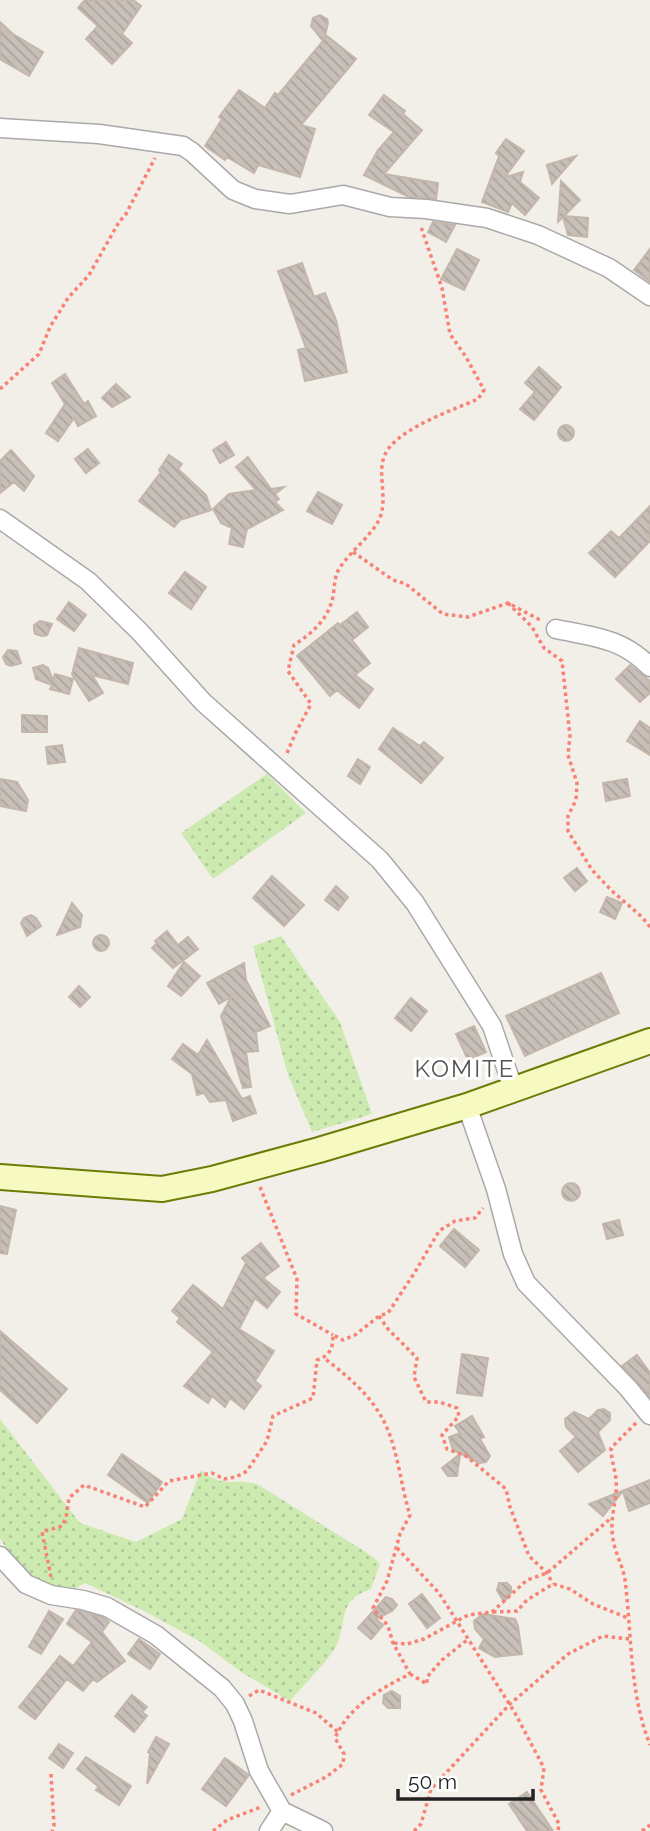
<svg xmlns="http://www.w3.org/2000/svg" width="650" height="1831" viewBox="0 0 650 1831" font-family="Raleway,sans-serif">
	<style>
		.grass { fill: url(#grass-dots) }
		.building { fill: url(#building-back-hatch); stroke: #c4b6ab; stroke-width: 2 }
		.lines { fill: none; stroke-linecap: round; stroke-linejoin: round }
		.street-casing { stroke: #a9a9a9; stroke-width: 21 }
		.secondary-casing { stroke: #6e7b07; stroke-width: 28 }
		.path { stroke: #f88274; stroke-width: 3.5; stroke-dasharray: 3.5 3.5; stroke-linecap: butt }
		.street { stroke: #fff; stroke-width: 18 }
		.secondary { stroke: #f6f9c0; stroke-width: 24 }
		.labels { text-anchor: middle; stroke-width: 6; stroke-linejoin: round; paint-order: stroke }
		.quarter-label { font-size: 24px; letter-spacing: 2px; fill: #555; stroke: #fff }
	</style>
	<defs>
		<pattern id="grass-dots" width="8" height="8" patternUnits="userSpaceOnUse" patternTransform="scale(1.75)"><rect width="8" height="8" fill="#cdeab1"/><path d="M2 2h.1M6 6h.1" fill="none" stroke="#b0c898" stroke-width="1.8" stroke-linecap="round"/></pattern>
		<pattern id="building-back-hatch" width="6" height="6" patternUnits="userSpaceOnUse" patternTransform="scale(1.75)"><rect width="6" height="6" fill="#c7bfb8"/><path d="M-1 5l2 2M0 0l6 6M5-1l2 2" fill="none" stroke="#aba49e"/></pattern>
	</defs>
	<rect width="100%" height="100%" fill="#f2efe9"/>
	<path class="grass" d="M267 774 306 813 213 879 181 833Z
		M281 936 340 1022 372 1114 312 1132 288 1075 253 946Z
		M0 1419 80 1523 136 1542 182 1519 201 1470C225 1490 231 1477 257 1484L372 1556 380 1564 371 1589C335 1602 349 1620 336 1646 330 1659 301 1688 290 1701L241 1672 201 1642 146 1612 85 1583 62 1596 24 1578 0 1538Z"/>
	<path class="building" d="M85 0H133L141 6 122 34 132 43 112 64 86 39 98 26 78 8Z
		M320 15 327 19 328 23 324 40 327 36 356 59 301 125 315 129 300 177 258 165 254 173 227 157 225 160 205 146 222 119 219 117 239 90 265 108 275 93 278 95 323 41 311 26 313 18Z
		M0 22 13 34 43 52 29 76 0 59Z
		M384 95 405 111 403 114 422 130 384 174 438 183 436 199 409 197 364 175 378 150 394 132 369 115Z
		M506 139 524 151 505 177 523 172 520 182 539 198 525 215 512 203 508 212 482 202 499 156 496 153Z
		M576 156 552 184 547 165Z
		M561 181 580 200 564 216 588 218 587 237 568 235 563 217 558 222Z
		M433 222 455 225 446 242 428 232Z
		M457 249 479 260 464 290 441 279Z
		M650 249V282L634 270Z
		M302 263 314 297 325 293 336 320 347 372 305 381 298 350 306 348 278 271Z
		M539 367 561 387 534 420 520 409 535 392 525 383Z
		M65 374 84 404 88 401 96 416 78 426 74 418 58 441 46 433 65 404 52 383Z
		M116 384 130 397 112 407 102 398Z
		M558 433a8 8 0 1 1 16 0a8 8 0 1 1-16 0Z
		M226 442 234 455 220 463 213 450Z
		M88 449 99 463 86 473 75 459Z
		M11 450 34 476 24 491 14 482 0 493V461Z
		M169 455 182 464 178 469 206 495 211 510 180 520 174 527 139 501 161 472 159 470Z
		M248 457 271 489 284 487 275 494 279 499 275 502 283 510 247 529 243 547 229 544 232 528 221 523 213 509 229 494 256 490 236 467Z
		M318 492 342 505 332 524 307 511Z
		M650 506V541L615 577 589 553 611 531 619 538Z
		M185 572 206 587 191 609 169 593Z
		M69 602 86 615 74 631 57 619Z
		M357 612 368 627 352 640 370 663 355 675 373 689 359 708 337 690 330 696 297 656 338 623 340 625Z
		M40 621 52 624 47 635 42 636 35 634 34 630V625Z
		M79 648 133 663 128 684 92 675 103 693 89 701 72 674Z
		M8 650 17 651 21 663 11 666 6 664 3 657Z
		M43 665 48 668 53 680 55 674 73 679 69 694 50 689 52 685 36 679 33 668Z
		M630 665 650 681V693L640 702 616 679Z
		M22 715 47 716V732H22Z
		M640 721 650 728V755L627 741Z
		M393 728 420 746 424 742 443 758 421 783 379 749Z
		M62 745 65 762 48 764 46 747Z
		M358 759 370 767 360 784 348 776Z
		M0 779 17 782 28 800 26 811 0 806Z
		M627 779 630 796 606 801 603 783Z
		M577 868 587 881 575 891 564 878Z
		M272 876 304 905 284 926 253 898Z
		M336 886 348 897 338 910 325 900Z
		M607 897 622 903 615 919 600 912Z
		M72 903 82 915 80 927 57 935Z
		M31 915 36 918 41 926 27 936 21 923 24 918Z
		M167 931 178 945 188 937 198 949 173 968 152 948 157 943 155 941Z
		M93 943a8 8 0 1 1 16 0a8 8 0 1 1-16 0Z
		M184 962 200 976 181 996 168 986Z
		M244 963 246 980 270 1026 256 1032 258 1051 246 1052 251 1087 243 1088 221 1016 231 997 219 1004 207 983Z
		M601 973 619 1013 525 1056 506 1016Z
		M79 986 90 997 80 1007 69 997Z
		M411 998 427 1011 411 1031 395 1018Z
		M474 1026 486 1052 468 1060 456 1034Z
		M207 1040 242 1099 250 1096 256 1113 233 1121 226 1100 210 1102 204 1093 197 1095 192 1074 172 1059 183 1044 198 1055Z
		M562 1192a9 9 0 1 1 18 0a9 9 0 1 1-18 0Z
		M0 1206 16 1210 7 1254 0 1253Z
		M619 1220 623 1235 607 1239 603 1224Z
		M454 1229 479 1250 465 1267 440 1246Z
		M261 1243 279 1266 263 1278 280 1292 267 1308 255 1298 239 1329 274 1351 255 1381 261 1386 244 1409 230 1398 225 1407 212 1396 208 1403 184 1386 213 1352 177 1322 180 1318 172 1311 193 1285 223 1309 246 1263 242 1258Z
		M0 1331 67 1389 37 1423 0 1390Z
		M462 1354 488 1358 482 1396 457 1393Z
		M637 1355 650 1373V1397L622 1366Z
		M604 1409 610 1413V1420L598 1432 605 1450 578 1472 560 1451 576 1437 566 1427 565 1419 574 1412 589 1419 598 1410Z
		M472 1416 484 1437 480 1439 490 1456 486 1462 479 1463 453 1450 449 1437 460 1433 455 1426Z
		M122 1454 162 1482 148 1503 108 1475Z
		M460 1454 457 1476H448L442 1468Z
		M650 1480V1503L629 1511 623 1491 603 1516 589 1504Z
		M499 1583H507L511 1587V1593L504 1602 497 1590Z
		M422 1594 440 1618 427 1628 409 1604Z
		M386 1597 392 1599 397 1605 392 1611 376 1619 383 1625 371 1639 358 1628Z
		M76 1610 102 1617 109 1622 102 1632 125 1661 97 1682 93 1679 83 1691 67 1679 35 1719 19 1707 60 1656 73 1666 92 1642 67 1624Z
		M49 1611 63 1619 41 1654 29 1647Z
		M483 1614 515 1619 518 1626 522 1654 495 1657 479 1648 484 1639 475 1629 474 1621Z
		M139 1639 160 1654 150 1669 128 1654Z
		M392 1691 400 1696V1708H388L383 1703 384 1695Z
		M132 1695 147 1707 142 1712 147 1716 134 1732 115 1716Z
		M156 1737 169 1744 147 1784 150 1753 148 1752Z
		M59 1744 73 1753 63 1768 49 1758Z
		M86 1757 131 1786 119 1805 96 1790 99 1787 77 1769Z
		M225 1758 249 1775 226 1806 202 1789Z
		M527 1792 553 1831H527L509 1804Z"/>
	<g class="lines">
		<defs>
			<path id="street" d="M0 128 99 134 183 146 192 152 233 190 255 199 290 204 343 195 390 207 426 209 487 218 538 235 609 268 650 296
				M0 519 88 581 140 632 203 702 380 860 415 903 492 1026 513 1088
				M556 629C594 637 622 638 650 667
				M467 1106 496 1189 513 1254 526 1283 628 1388 650 1415
				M0 1556 26 1584 51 1595 83 1600 107 1607 156 1635 222 1688 235 1704 243 1721 259 1771 282 1811 323 1831
				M269 1831 282 1811"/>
			<path id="secondary" d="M0 1177 162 1189 212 1179 319 1150 467 1106 650 1041"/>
		</defs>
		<use href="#street" class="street-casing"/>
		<use href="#secondary" class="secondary-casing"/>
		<path class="path" d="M0 389 39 354 50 327 68 298 89 275 119 222 126 214 155 158
			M353 552 393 580 406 584 443 614 468 617 508 603 542 621
			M508 603 532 627 544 648 562 661 570 736 568 755 577 783 576 800 568 816V831L592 870 612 891 642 917 650 927
			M287 753 296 732 311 704 288 671 294 645C312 633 329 619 333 596 335 585 334 575 341 566 352 550 370 537 379 520 390 496 373 468 389 448 406 426 453 410 478 399L484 390 466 357 450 334 442 288 421 227
			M260 1187 297 1279 296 1314 333 1335
			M379 1316 388 1329 417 1358 414 1377 426 1402H439L457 1408 459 1416 442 1435 447 1449 466 1456 506 1489 510 1507 529 1556 547 1573 553 1584
			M636 1423 611 1448C611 1459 615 1469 616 1480 618 1500 609 1516 613 1539 615 1553 623 1566 625 1580 632 1635 629 1692 650 1745
			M397 1548 439 1593 515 1713 544 1768 541 1790 559 1824 558 1831
			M51 1577 42 1532 62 1526 66 1518 69 1498 84 1485 145 1507 169 1481 212 1473 224 1479 236 1477 247 1471 267 1441 273 1416 313 1398 317 1360C330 1356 333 1348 333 1335L343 1340 355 1335 379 1316 388 1313 415 1272 439 1231 455 1221 475 1218 483 1208
			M493 1612 517 1611 527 1600 553 1584 570 1589 593 1604 628 1618
			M394 1643 407 1644 424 1639 468 1615 492 1612 527 1580 547 1573 610 1519
			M410 1674 427 1684V1677L442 1660 467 1640
			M249 1696 259 1690 316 1713 338 1732
			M51 1774 54 1825 52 1831
			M291 1795 326 1777 343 1764 344 1754 335 1738C349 1706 380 1689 410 1674L393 1643 388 1626 373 1608 387 1581 400 1534 410 1515C400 1484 398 1445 381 1416 368 1393 345 1374 324 1358
			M213 1831 227 1820 261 1807
			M414 1831 421 1824 431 1789 510 1704 568 1654 603 1636 629 1639
			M642 1831 650 1825"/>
		<use href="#street" class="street"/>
		<use href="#secondary" class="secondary"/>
	</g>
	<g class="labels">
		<g class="quarter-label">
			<text x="465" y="1077">KOMITE</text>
		</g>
	</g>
	<path d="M398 1789v10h135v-10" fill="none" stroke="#222222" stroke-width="3.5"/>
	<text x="408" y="1789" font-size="21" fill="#222222" stroke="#ffffff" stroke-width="5" paint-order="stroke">50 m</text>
</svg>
